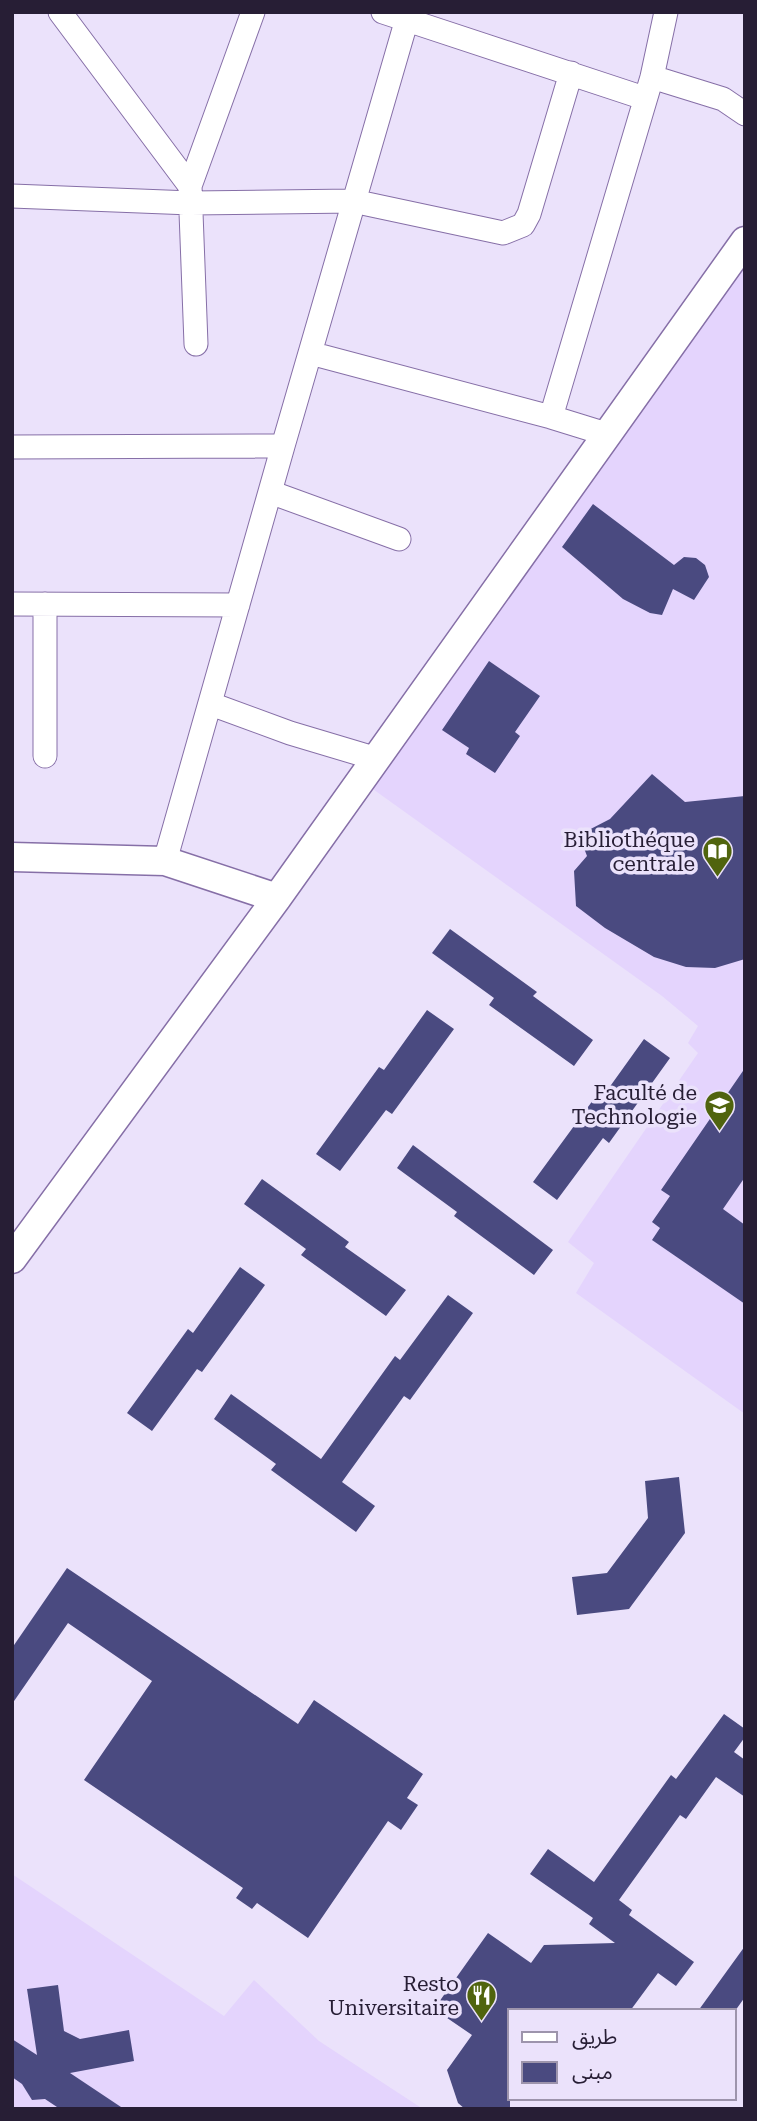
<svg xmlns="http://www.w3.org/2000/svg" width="757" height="2121" viewBox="0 0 757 2121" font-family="'Roboto Serif','Noto Sans Arabic',serif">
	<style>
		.built { fill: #e4d4fd }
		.building { fill: #4a4a80 }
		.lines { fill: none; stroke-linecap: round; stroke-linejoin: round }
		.minor-casing { stroke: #866fa7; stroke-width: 25 }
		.tertiary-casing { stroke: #866fa7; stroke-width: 31 }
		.minor { stroke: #fff; stroke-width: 23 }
		.tertiary { stroke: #fff; stroke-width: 28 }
		.labels { text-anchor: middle; stroke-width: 7; stroke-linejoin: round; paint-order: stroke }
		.poi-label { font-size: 21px; fill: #271e35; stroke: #ebe2fb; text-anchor: end }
	</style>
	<rect width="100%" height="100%" fill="#ebe2fb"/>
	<path class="built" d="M745 267V1414L576 1293 594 1263 568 1242 698 1053 688 1043 698 1026 662 996 370 787Z
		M12 1874 224 2016 254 1980 319 2041 423 2109H12Z"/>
	<path class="building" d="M593 504 674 565 684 557 696 558 705 565 709 577 694 600 673 589 662 615 650 613 623 599 562 547Z
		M489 661 540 696 515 732 520 736 495 773 466 754 469 748 442 730Z
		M652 774 685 802 745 796V959L715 968 686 967 654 957 605 928 576 906 574 871 587 856 579 835 610 819Z
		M450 929 537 992 533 996 593 1040 574 1066 489 1005 494 998 432 953Z
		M427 1010 454 1029 392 1114 386 1110 340 1171 316 1154 379 1067 384 1070Z
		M644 1039 670 1058 609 1143 603 1138 557 1200 533 1182 596 1096 601 1099Z
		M745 1068V1177L723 1209 745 1225V1304L652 1240 660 1228 652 1222 670 1196 661 1190Z
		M413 1145 553 1250 534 1275 454 1216 457 1212 397 1168Z
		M262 1179 349 1242 345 1247 406 1290 386 1316 301 1255 306 1249 244 1204Z
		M240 1267 265 1285 202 1372 197 1369 152 1431 127 1413 188 1329 193 1333Z
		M448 1295 473 1313 410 1400 404 1396 342 1482 375 1506 356 1532 271 1470 276 1464 214 1419 231 1394 321 1459 395 1356 400 1360Z
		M679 1477 685 1533 629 1609 577 1615 572 1577 607 1573 648 1518 645 1481Z
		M67 1568 298 1724 314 1700 423 1774 407 1798 418 1805 401 1830 388 1821 308 1938 257 1903 252 1909 236 1898 243 1888 84 1780 152 1681 68 1623 12 1704V1648Z
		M724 1714 745 1729V1737L734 1752 745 1760V1797L716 1777 686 1819 680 1815 619 1900 632 1910 629 1915 694 1962 676 1986 658 1973 630 2011H510V2109H465L458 2103 447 2070 472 2035 434 2009 488 1933 531 1963 544 1945 615 1943 589 1924 593 1918 530 1874 548 1849 594 1882 671 1775 676 1779Z
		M745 1946V1997L735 2011H698Z
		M58 1985 64 2031 80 2039 129 2030 134 2061 70 2073 124 2109H60L45 2099 32 2100 22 2084 12 2077V2039L37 2055 27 1989Z"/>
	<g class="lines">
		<defs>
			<path id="minor" d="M60 12 190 186
				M383 12 644 98
				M652 77 723 99 745 114
				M12 196 191 203 353 201 503 233 523 225 529 214 571 73
				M196 344 190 186 253 12
				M310 353 551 417 606 434
				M551 417 652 77 666 12
				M283 446 409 12
				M12 447 283 446 165 861
				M270 492 399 539
				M12 604 238 605
				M211 704 290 733 377 759
				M45 756V604"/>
			<path id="tertiary" d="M12 857 165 861 277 898
				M12 1259 277 898 745 241"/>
		</defs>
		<use href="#minor" class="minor-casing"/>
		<use href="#tertiary" class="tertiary-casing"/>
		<use href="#minor" class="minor"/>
		<use href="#tertiary" class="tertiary"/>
	</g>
	<defs>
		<symbol id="library-pin" viewBox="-11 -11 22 30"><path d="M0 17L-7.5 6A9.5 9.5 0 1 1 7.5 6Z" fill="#50640e" stroke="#ebe2fb"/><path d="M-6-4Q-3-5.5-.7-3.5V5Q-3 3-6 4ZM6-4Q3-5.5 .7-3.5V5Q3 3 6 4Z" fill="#fff"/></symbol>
		<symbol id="university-pin" viewBox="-11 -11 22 30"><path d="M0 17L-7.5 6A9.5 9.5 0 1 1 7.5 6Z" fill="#50640e" stroke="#ebe2fb"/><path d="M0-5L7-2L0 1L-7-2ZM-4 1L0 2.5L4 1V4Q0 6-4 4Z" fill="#fff"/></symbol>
		<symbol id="restaurant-pin" viewBox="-11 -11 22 30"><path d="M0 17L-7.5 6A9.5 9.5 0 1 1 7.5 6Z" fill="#50640e" stroke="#ebe2fb"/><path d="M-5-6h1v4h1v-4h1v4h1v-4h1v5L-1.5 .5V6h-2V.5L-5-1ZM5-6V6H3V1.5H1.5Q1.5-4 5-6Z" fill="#fff"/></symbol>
	</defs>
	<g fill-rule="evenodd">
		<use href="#library-pin" x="700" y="834" width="35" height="47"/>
		<use href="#university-pin" x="702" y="1088" width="35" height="47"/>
		<use href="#restaurant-pin" x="464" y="1978" width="35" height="47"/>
	</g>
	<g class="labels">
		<g class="poi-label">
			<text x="695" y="847">Bibliothéque<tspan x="695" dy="24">centrale</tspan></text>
			<text x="697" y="1100">Faculté de<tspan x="697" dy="24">Technologie</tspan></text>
			<text x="459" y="1991">Resto<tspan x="459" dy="24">Universitaire</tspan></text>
		</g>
	</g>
	<rect width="757" height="2121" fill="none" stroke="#271e35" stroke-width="28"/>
	<rect x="508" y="2009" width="228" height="91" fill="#ebe2fb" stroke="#9d94ac" stroke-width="2"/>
	<rect x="522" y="2032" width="35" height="10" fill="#ffffff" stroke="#9d94ac" stroke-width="2"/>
	<text x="572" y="2044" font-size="21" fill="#271e35">طريق</text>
	<rect x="522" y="2062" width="35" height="21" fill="#4a4a80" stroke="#9d94ac" stroke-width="2"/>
	<text x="572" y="2079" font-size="21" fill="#271e35">مبنى</text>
</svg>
